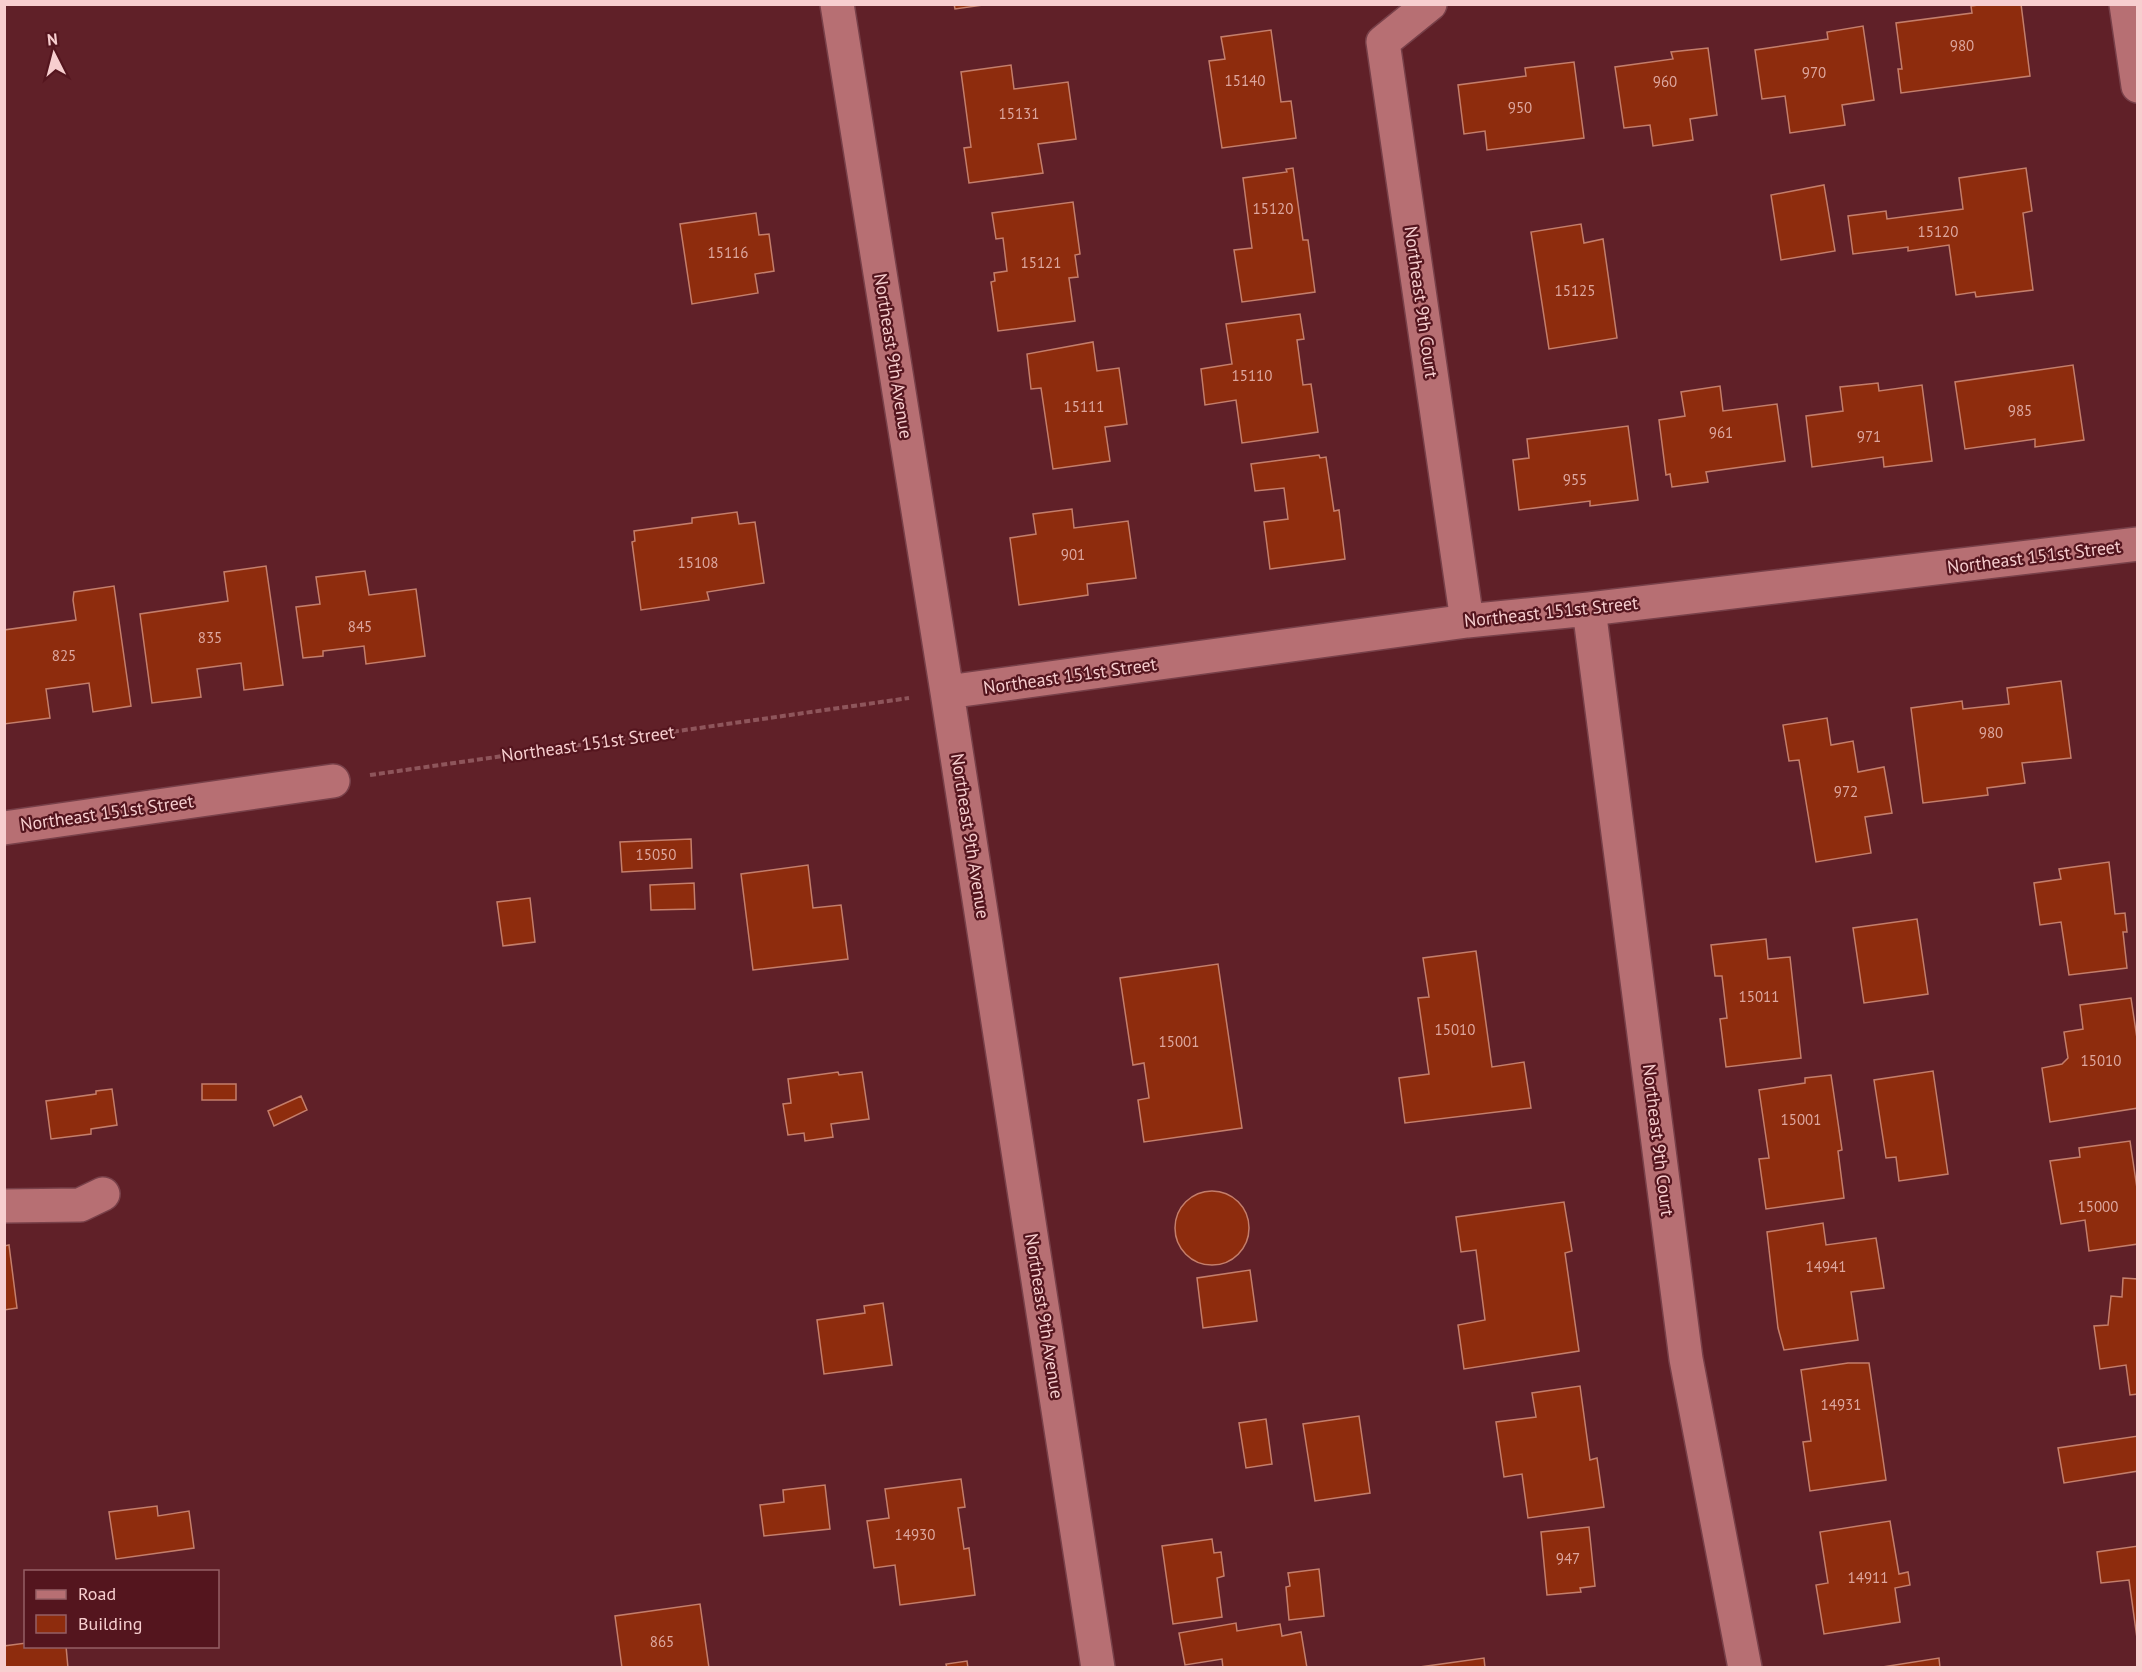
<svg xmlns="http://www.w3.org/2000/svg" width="2142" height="1672" viewBox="0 0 2142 1672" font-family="'PT Sans',sans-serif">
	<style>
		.building { fill: #8e2c0d; stroke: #c47e6b; stroke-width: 1.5 }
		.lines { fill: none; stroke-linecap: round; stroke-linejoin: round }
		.minor-casing { stroke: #784049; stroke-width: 36 }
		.path { stroke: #8e555b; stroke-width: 4; stroke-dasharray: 6 3; stroke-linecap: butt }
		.minor { stroke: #b76f73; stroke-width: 33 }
		.labels { text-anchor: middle; stroke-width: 4.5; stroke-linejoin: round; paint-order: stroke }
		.number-label { font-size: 15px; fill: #dda69e }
		.street-label { font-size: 18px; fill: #f7cecf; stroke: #54151e }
	</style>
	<rect width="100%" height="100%" fill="#602028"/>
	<path class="building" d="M954 4H990L955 9Z
		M1986 4H2021L2030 76 1901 93 1898 69H1902L1896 23 1972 13 1971 6Z
		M1863 26 1874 100 1842 105 1845 125 1790 133 1785 96 1762 99 1755 50 1828 39 1827 32Z
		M1271 30 1281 102 1291 101 1296 138 1222 148 1209 61 1225 59 1221 37Z
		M1708 48 1717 115 1690 119 1693 140 1653 146 1650 125 1624 128 1615 67 1673 59 1671 52Z
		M1574 62 1584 138 1487 150 1485 131 1464 134 1458 85 1526 76 1525 68Z
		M1011 65 1014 89 1068 82 1076 139 1038 144 1043 173 969 183 964 148 971 147 961 72Z
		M1293 168 1303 240H1308L1315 292 1242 302 1234 250 1252 248 1243 178 1287 172 1286 169Z
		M2026 168 2032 211 2023 213 2033 290 1976 297 1975 292 1956 295 1949 245 1908 251V247L1853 254 1848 216 1886 211 1887 219 1963 209 1959 178Z
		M1824 185 1835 251 1781 260 1771 195Z
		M1073 202 1080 254 1075 255 1078 277 1069 278 1075 321 998 331 991 282 995 281 994 273 1007 271 1003 238 996 239 992 213Z
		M756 213 759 235 769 234 774 271 755 274 758 293 692 304 680 224Z
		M1581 224 1584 243 1603 239 1617 338 1549 349 1531 232Z
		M1300 314 1304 339 1297 340 1303 385 1311 384 1318 432 1242 443 1236 400 1205 405 1201 369 1232 364 1226 324Z
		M1093 342 1097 371 1119 368 1127 424 1105 427 1110 461 1053 469 1041 388 1031 389 1027 354Z
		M2073 365 2084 440 2035 447V439L1965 449 1955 382Z
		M1878 383 1879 391 1922 385 1932 461 1884 467 1883 457 1812 467 1806 416 1843 411 1840 387Z
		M1720 386 1723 411 1777 404 1785 461 1706 472 1708 482 1672 487 1670 474 1666 475 1659 420 1685 416 1681 392Z
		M1628 426 1638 500 1590 506V501L1519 510 1513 460 1529 458 1527 439Z
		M1319 455 1320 458 1326 457 1334 511 1339 510 1345 559 1270 569 1264 522 1288 519 1284 488 1255 491 1251 464Z
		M1072 509 1074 528 1128 521 1136 578 1087 584 1088 595 1019 605 1010 538 1036 534 1033 514Z
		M737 512 739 524 755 522 764 583 707 592 709 600 641 610 632 542 635 541 634 531 692 523V518Z
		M266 566 283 685 244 690 241 663 197 669 201 697 152 703 140 614 228 601 224 572Z
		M365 571 369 595 416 589 425 656 366 664 364 646 323 651V656L303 658 296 607 320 604 316 577Z
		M114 586 131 706 93 712 89 683 46 689 50 718 4 724V630L76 620 73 600 74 592Z
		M2061 681 2071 758 2022 763 2025 783 1987 788 1988 795 1923 803 1911 708 1962 701 1963 709 2009 704 2007 688Z
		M1827 718 1831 745 1853 741 1858 772 1884 767 1892 813 1865 817 1871 853 1816 862 1799 760 1789 761 1783 725Z
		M691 839 692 868 622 872 620 842Z
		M2109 862 2115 914 2125 913 2127 932H2123L2127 968 2069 975 2061 922 2040 925 2034 883 2061 879 2059 869Z
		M808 865 813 908 841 905 848 959 753 970 741 874Z
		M694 883 695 909 651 910 650 885Z
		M530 898 535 942 503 946 497 902Z
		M1917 919 1928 994 1864 1003 1853 928Z
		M1766 939 1768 959 1790 957 1801 1058 1726 1067 1720 1019 1727 1018 1722 976H1715L1711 945Z
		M1476 951 1492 1067 1524 1062 1531 1108 1405 1123 1399 1078 1429 1074 1418 998 1429 997 1423 958Z
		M1218 964 1242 1128 1144 1142 1138 1100 1149 1098 1144 1063 1133 1065 1120 978Z
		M2131 998 2138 1045V1108L2050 1122 2042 1068 2062 1064 2068 1058 2064 1032 2083 1029 2080 1005Z
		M1933 1071 1948 1174 1899 1181 1896 1157 1886 1158 1874 1080Z
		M838 1072 839 1075 862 1072 869 1119 831 1124 833 1137 805 1141 804 1133 788 1135 783 1104 791 1103 788 1079Z
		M1831 1075 1842 1150 1838 1151 1844 1198 1766 1209 1759 1159 1769 1158 1759 1090 1805 1083V1078Z
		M202 1084H236V1100H202Z
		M112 1089 117 1125 91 1129V1134L51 1139 46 1101 96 1094V1091Z
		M301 1096 307 1110 274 1126 268 1111Z
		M2130 1141 2138 1195V1244L2089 1251 2085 1220 2061 1224 2050 1161 2080 1157 2079 1148Z
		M1175 1228a37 37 0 1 1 74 0a37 37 0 1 1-74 0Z
		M1564 1202 1572 1251 1565 1253 1579 1351 1464 1369 1458 1325 1485 1320 1476 1250 1461 1252 1456 1217Z
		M1823 1223 1826 1245 1876 1238 1884 1288 1851 1292 1858 1340 1784 1350 1778 1328 1767 1232Z
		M9 1245 17 1308 4 1310V1246Z
		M1250 1270 1257 1321 1203 1328 1197 1278Z
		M2123 1278 2138 1279V1394L2130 1395 2126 1365 2100 1369 2094 1326 2108 1325 2111 1296 2122 1297Z
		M883 1303 892 1365 824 1374 817 1320 865 1313 864 1306Z
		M1848 1363H1869L1886 1480 1810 1491 1803 1442 1811 1441 1801 1370Z
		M1580 1386 1590 1460 1597 1458 1604 1507 1528 1518 1522 1474 1504 1477 1496 1422 1536 1417 1532 1393Z
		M1359 1416 1370 1493 1315 1501 1303 1424Z
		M1266 1419 1272 1464 1246 1468 1239 1423Z
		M2138 1436V1471L2064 1483 2058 1448Z
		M961 1479 965 1507 958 1508 964 1549 969 1548 975 1595 900 1605 895 1565 874 1568 867 1521 889 1518 885 1489Z
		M825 1485 830 1529 764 1536 760 1505 784 1502 783 1490Z
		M157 1506 158 1516 189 1511 194 1548 116 1559 109 1512Z
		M1890 1521 1899 1574 1908 1572 1910 1585 1895 1588 1900 1622 1824 1634 1816 1585 1828 1583 1820 1532Z
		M1589 1527 1595 1586 1580 1588 1581 1592 1547 1595 1541 1532Z
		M1212 1539 1214 1553 1221 1552 1224 1576 1217 1578 1222 1617 1173 1624 1162 1546Z
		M2138 1546V1638H2137L2129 1580 2101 1583 2097 1552Z
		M1319 1569 1324 1616 1289 1620 1286 1587 1290 1586 1288 1573Z
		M700 1604 709 1668H622L615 1616Z
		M1236 1623 1237 1631 1280 1624 1282 1636 1301 1632 1307 1668H1223L1222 1659 1185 1665 1179 1633Z
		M26 1643V1646H66L68 1668H4V1646Z
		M1484 1658 1485 1668H1420V1667Z
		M1939 1658 1940 1668H1876Z
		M967 1661 968 1668H947L946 1664Z"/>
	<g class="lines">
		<defs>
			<path id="minor" d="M837 4 947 692 1098 1668
				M1430 4 1383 42 1467 621
				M2126 4 2138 86
				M1589 609 1686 1359 1745 1668
				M947 692 1467 621 1589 609 2138 544
				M4 828 333 781
				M4 1206 80 1205 103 1194"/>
		</defs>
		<use href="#minor" class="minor-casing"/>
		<path class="path" d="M370 775 909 698"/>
		<use href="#minor" class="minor"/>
	</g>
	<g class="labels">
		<g class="number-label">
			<text x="1962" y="51">980</text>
			<text x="1814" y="78">970</text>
			<text x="1245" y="86">15140</text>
			<text x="1665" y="87">960</text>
			<text x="1520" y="113">950</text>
			<text x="1019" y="119">15131</text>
			<text x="1273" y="214">15120</text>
			<text x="1938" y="237">15120</text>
			<text x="728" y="258">15116</text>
			<text x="1041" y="268">15121</text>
			<text x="1575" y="296">15125</text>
			<text x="1252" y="381">15110</text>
			<text x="1084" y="412">15111</text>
			<text x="2020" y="416">985</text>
			<text x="1721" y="438">961</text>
			<text x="1869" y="442">971</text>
			<text x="1575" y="485">955</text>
			<text x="1073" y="560">901</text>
			<text x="698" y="568">15108</text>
			<text x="360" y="632">845</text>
			<text x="210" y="643">835</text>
			<text x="64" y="661">825</text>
			<text x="1991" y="738">980</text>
			<text x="1846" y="797">972</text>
			<text x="656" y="860">15050</text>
			<text x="1759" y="1002">15011</text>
			<text x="1455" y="1035">15010</text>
			<text x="1179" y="1047">15001</text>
			<text x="2101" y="1066">15010</text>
			<text x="1801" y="1125">15001</text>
			<text x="2098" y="1212">15000</text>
			<text x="1826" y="1272">14941</text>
			<text x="1841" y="1410">14931</text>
			<text x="915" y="1540">14930</text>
			<text x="1568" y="1564">947</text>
			<text x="1868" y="1583">14911</text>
			<text x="662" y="1647">865</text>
		</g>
		<g class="street-label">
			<text transform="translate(1421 302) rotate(82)" y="6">Northeast 9th Court</text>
			<text transform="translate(893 356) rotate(81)" y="6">Northeast 9th Avenue</text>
			<text transform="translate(2034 557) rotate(-7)" y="6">Northeast 151st Street</text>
			<text transform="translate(1551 612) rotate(-6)" y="6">Northeast 151st Street</text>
			<text transform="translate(1070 676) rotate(-8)" y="6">Northeast 151st Street</text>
			<text transform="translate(588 744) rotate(-8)" y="6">Northeast 151st Street</text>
			<text transform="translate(107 813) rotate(-8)" y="6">Northeast 151st Street</text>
			<text transform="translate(970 836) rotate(81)" y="6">Northeast 9th Avenue</text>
			<text transform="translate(1658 1140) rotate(83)" y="6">Northeast 9th Court</text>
			<text transform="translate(1044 1316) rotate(81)" y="6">Northeast 9th Avenue</text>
		</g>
	</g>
	<rect width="2142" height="1672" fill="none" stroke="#f7cecf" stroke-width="12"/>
	<rect x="24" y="1570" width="195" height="78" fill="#54151e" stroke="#955f65" stroke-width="1.5"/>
	<rect x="36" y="1590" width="30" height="9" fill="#b76f73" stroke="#955f65" stroke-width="1.5"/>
	<text x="78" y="1600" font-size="18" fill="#f7cecf">Road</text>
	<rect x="36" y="1615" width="30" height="18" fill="#8e2c0d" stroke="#955f65" stroke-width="1.5"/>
	<text x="78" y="1630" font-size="18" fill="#f7cecf">Building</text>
	<g transform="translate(54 54) rotate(354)" stroke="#54151e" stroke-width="4.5" paint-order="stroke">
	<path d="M0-4.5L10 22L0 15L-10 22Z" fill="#f7cecf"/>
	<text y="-9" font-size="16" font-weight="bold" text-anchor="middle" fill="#f7cecf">N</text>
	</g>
</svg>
